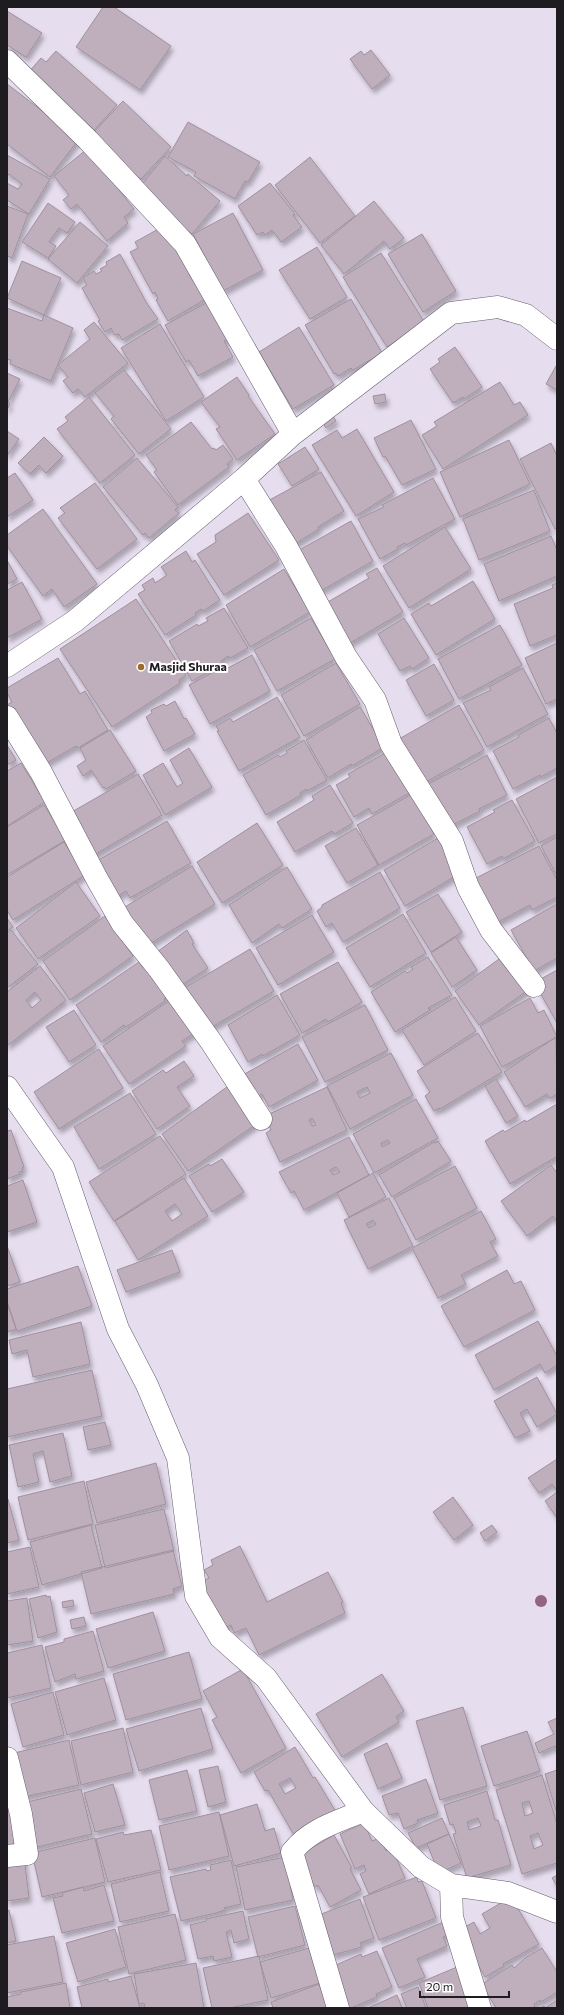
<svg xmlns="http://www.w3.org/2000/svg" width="564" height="2015" viewBox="0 0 564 2015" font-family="Commissioner,sans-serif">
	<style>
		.building { fill: #bfafbc; stroke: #a0909d; fill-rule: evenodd; filter: url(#shadow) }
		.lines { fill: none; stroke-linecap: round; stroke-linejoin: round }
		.minor-casing { stroke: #655d6d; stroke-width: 23 }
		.minor { stroke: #fff; stroke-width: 22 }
		.tree { fill: #956483 }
		.poi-dot { fill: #9e6c22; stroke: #fff; stroke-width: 1.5 }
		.labels { text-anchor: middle; stroke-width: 4; stroke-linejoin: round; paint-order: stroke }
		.poi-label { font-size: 12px; font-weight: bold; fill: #1e1b21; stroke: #fff; text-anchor: start }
	</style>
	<defs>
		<filter id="shadow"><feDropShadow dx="2.5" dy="4.5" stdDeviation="2" flood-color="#0004"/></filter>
	</defs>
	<rect width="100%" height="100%" fill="#e6ddef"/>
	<path class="building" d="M103 7H114L171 46 140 90 76 47Z
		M7 11 42 33 26 57 7 45Z
		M371 50 390 75 372 89 350 59 361 51 364 55Z
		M56 51 117 105 89 136 28 73 41 58 46 62Z
		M7 84 79 139 50 177 7 144Z
		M123 101 171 147 141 179 138 177 134 181 92 134Z
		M188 122 260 162 248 182 245 181 235 199 194 176 196 172 168 157Z
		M87 149 134 209 124 217 128 223 107 241 77 204 71 209 63 200 69 195 54 176Z
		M7 155 50 179 29 214 7 200V183L18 189 22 184 9 174 7 177Z
		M165 156 187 176 188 174 220 201 192 234 138 189Z
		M310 157 355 216 320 243 275 185Z
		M270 183 295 214 293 215 302 227 281 242 272 230 265 235 263 232 257 235 238 206Z
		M374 201 404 238 390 249 384 241 344 274 321 245Z
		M48 203 75 222 67 233 59 228 49 242 56 246 48 258 22 242Z
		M7 206 28 214 12 258 7 256Z
		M233 213 263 270 223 291 193 234Z
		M80 222 108 246 77 283 48 259Z
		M162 227 192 273 189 274 193 281 195 280 206 299 168 321 156 300 158 299 155 292 153 294 130 252 138 248 135 242Z
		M422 234 456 291 423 312 388 254Z
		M317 247 347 297 310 319 279 270Z
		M381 253 425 323 387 347 343 277Z
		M120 254 146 302 158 319 122 340 119 334 114 335 111 328 105 332 98 321 100 320 82 288 87 285 83 278 94 271 96 274 102 271 100 269 107 265 106 262Z
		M22 261 61 278 44 315 7 298Z
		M351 299 382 353 353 370 351 368 338 376 336 373 334 374 305 325Z
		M208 302 228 339 224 341 233 357 198 376 189 360 186 362 165 325Z
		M7 308 42 321 44 315 73 328 51 381 10 364 11 360 7 359Z
		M94 322 128 363 85 397 78 389 73 393 63 381 68 377 58 365 90 339 84 330Z
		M160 324 204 397 166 421 121 348Z
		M299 327 334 385 293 409 259 352Z
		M455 347 482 387 464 399 463 397 453 403 430 369 440 362 438 359Z
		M556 366 557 367V390L546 384Z
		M124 370 171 429 139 454 111 419 114 416 95 393Z
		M7 373 20 379 8 402 10 404 7 410Z
		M237 377 249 395 248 396 275 434 237 460 216 429 220 427 201 402Z
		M500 382 514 405 520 402 528 415 443 469 422 435 437 426 434 422Z
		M385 394 386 402 375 404 373 396Z
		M89 397 135 455 100 483 57 429 68 421 65 417Z
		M333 416 336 421 326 428 323 423Z
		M411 420 436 469 402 485 385 456 383 457 374 438Z
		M191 422 212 449 214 448 216 450 223 445 233 459 227 464 229 467 178 505 154 472 157 470 146 455Z
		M357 429 394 492 356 516 312 445 337 430 342 438Z
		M7 431 19 439 7 456Z
		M44 437 63 456 46 473 39 465 30 474 18 463Z
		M509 440 530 484 460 517 440 472Z
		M551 443 557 456V528L555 529 520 459Z
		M305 447 319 469 292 486 278 464Z
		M137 458 178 507 175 510 179 513 149 538 145 533 143 535 103 487Z
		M321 472 344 511 318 527 319 529 290 547 264 503Z
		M15 473 33 500 7 517V478Z
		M433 478 455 519 406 545 405 543 397 547 398 549 380 559 358 519 384 507 382 505Z
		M95 483 137 539 97 569 58 518 65 513 60 508Z
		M534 490 550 531 479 560 463 519Z
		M43 509 97 584 64 607 52 589 43 596 7 546V535Z
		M248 513 279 560 224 595 197 554 216 542 215 535Z
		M351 521 373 561 317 593 294 553Z
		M445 527 471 569 409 608 383 566Z
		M551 536 557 550V576L499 601 484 564Z
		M186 551 192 562 195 560 220 600 203 611 201 609 195 613 196 615 165 635 138 594 145 590 142 585 153 578 155 583 167 575 161 567Z
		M7 560 17 579 7 584Z
		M377 568 403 612 345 646 321 606 369 578 366 574Z
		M284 569 310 612 250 647 226 605Z
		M473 581 495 619 436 655 411 614 429 603 431 606Z
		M22 582 42 619 7 638V590Z
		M557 583V635L530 646 514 604 553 588 552 585Z
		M136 599 186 675 179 680 180 683 112 727 60 649Z
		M224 608 248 648 230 658 228 656 221 661 223 664 192 681 169 641 197 624 198 626 208 621 206 618Z
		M311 618 335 659 277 691 254 650Z
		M404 618 429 658 412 669 410 666 400 671 378 634Z
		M500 625 522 665 459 699 438 659Z
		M557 643V699L546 704 525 658Z
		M252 655 270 691 210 724 189 685 225 666 226 669Z
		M58 658 80 694 85 691 108 730 78 748 76 746 43 765 7 705 12 702 7 693V688Z
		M336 663 360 704 304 736 281 695Z
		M434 664 454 700 426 716 406 680Z
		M523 668 548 714 487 747 463 703 491 690 489 687Z
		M277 697 300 737 239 771 217 731H219L216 726 230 718 233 722Z
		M175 701 184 719 186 718 195 734 164 751 146 717 152 713 151 710 164 704 166 706Z
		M459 705 484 750 424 783 399 739Z
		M360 707 384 747 352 766 351 764 328 778 306 740Z
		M549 718 557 733V768L541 777 540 775 513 789 493 751 519 737 518 735Z
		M110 730 136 771 106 789 104 787 103 788 91 770 83 776 77 766 86 760 80 748Z
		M304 740 327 780 307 791 306 789 300 793 301 795 266 815 243 775 278 755 280 757 287 753 286 751Z
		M7 745 16 760 7 765Z
		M189 748 212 787 165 815 143 775 163 763 177 787 183 783 170 760Z
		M389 751 411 792 372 814 369 808 354 817 336 785 350 777 348 774Z
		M487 755 507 795 479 809 480 811 447 828 424 786 459 768 460 770Z
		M21 763 45 802 7 826V771Z
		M138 774 162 815 89 858 70 813Z
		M557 777V834L539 843 516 799Z
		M330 785 353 823 334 834 332 831 295 852 277 822 314 800 312 796Z
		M412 794 434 834 379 865 357 825Z
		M512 800 535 841 503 859 502 856 487 864 467 827 495 812 493 810Z
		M44 805 66 840 7 875V827Z
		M167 821 191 863 130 898 126 891 113 899 93 863Z
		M257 823 283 865 222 903 197 862Z
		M356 828 378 865 347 883 325 846Z
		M557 837V876L541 846Z
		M438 838 459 874 405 906 384 870Z
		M64 842 85 875 13 920 7 910V877Z
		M539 846 557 880V897L532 910 530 905 496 923 474 879Z
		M192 866 215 904 143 948 120 910Z
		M287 867 312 909 282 928 279 924 252 943 229 905Z
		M380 872 400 908 343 942 332 923 326 927 317 911 322 907V905Z
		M76 882 100 916 38 959 16 928Z
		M438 894 462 932 431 952 406 912Z
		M557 904V958L534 971 511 930Z
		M403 914 426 953 370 987 346 948Z
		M312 915 334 952 278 985 256 948Z
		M105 916 133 956 70 1000 43 961Z
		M7 918 13 927 7 931Z
		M11 930 38 964 7 988V933Z
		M187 930 194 943 192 944 208 968 177 988 157 952Z
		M456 937 477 970 452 987 431 953Z
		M250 949 274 991 205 1031 181 990Z
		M506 954 531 988 479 1025 455 991Z
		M428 957 452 995 428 1008 430 1010 395 1032 371 992 405 971 407 973 413 969 411 967Z
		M139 962 143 968 151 963 172 994 164 999 165 1001 126 1027 124 1025 101 1042 76 1005Z
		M338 962 362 1002 328 1022 326 1019 302 1033 280 994Z
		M40 966 66 1000 7 1046V992ZM35 992 41 1000 32 1008 26 1000Z
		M557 970V1023L538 989 537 981Z
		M277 995 300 1035 263 1056 262 1054 248 1062 228 1025Z
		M455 997 476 1031 424 1065 402 1030Z
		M173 998 196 1032 182 1041 186 1046 129 1084 103 1046Z
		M530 998 538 1013 544 1010 557 1037 502 1067 480 1026Z
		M365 1005 388 1050 325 1082 302 1037Z
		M74 1010 96 1045 69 1062 46 1027Z
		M478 1033 502 1072 440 1109 439 1108 434 1111 425 1096 430 1092 417 1071Z
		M556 1037 557 1094 550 1098 547 1094 525 1107 504 1072Z
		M298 1044 318 1080 269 1107 262 1094 254 1098 241 1076Z
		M99 1049 123 1088 59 1129 34 1092Z
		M391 1053 413 1095 350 1129 327 1086ZM367 1087 370 1093 360 1098 357 1092Z
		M184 1061 194 1076 177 1087 190 1106 157 1129 132 1091 163 1070 166 1073Z
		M496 1079 518 1116 506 1123 485 1086Z
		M231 1084 258 1123 188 1171 162 1134Z
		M327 1087 347 1130 280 1162 266 1133 271 1130 265 1116ZM312 1118 316 1125 312 1126 309 1120Z
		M130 1093 156 1134 99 1169 74 1127Z
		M416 1099 438 1138 374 1173 353 1134ZM388 1140 390 1143 382 1147 381 1143Z
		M557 1104V1159L556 1157 510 1184 485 1141 503 1130 505 1132 525 1120 526 1122Z
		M11 1130 24 1167 22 1168 23 1171 19 1172 20 1174 7 1179V1131Z
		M160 1136 186 1174 114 1221 89 1182Z
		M349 1137 369 1175 304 1210 294 1191 291 1193 279 1172ZM336 1167 340 1172 333 1175 330 1170Z
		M438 1141 451 1161 392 1197 379 1175 434 1142 435 1143Z
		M222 1159 244 1192 212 1212 189 1176 209 1164 210 1166Z
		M551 1165 557 1173V1222L553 1216 527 1236 501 1201Z
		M455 1166 477 1208 416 1240 394 1198Z
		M373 1173 386 1197 349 1217 337 1193Z
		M184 1178 208 1216 138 1260 115 1221ZM175 1204 182 1214 172 1221 165 1211Z
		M23 1180 37 1222 7 1232V1186Z
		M389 1198 413 1246 368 1269 344 1220ZM373 1220 376 1224 369 1228 366 1224Z
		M481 1211 496 1239 490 1242 498 1256 461 1275 466 1284 438 1298 412 1248Z
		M7 1246 20 1282 7 1286Z
		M172 1250 180 1272 126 1292 117 1270Z
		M78 1266 92 1306 17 1331 7 1301V1289Z
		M507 1270 514 1284 521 1281 535 1310 464 1347 441 1306Z
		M7 1303 16 1329 7 1332Z
		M538 1321 557 1356V1365L545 1373 540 1364 494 1390 475 1355Z
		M81 1322 90 1364 33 1377 27 1350 12 1354 9 1340Z
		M92 1370 102 1416 7 1437V1389Z
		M537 1377 557 1414 537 1427 527 1409 520 1413 530 1431 515 1438 494 1401Z
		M105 1422 111 1445 88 1450 83 1427Z
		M63 1433 72 1476 50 1482 43 1451 33 1454 39 1482 18 1487 9 1445Z
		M557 1459V1491L552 1484 539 1493 528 1478Z
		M156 1463 166 1504 97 1523 86 1482Z
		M84 1481 93 1524 28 1540 18 1497Z
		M557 1492V1518L545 1501Z
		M453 1497 473 1525 454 1540 433 1512Z
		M8 1499 19 1540 7 1543V1500Z
		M164 1509 174 1551 105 1568 95 1525Z
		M91 1525 102 1568 42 1585 30 1542Z
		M492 1525 497 1532 485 1541 480 1533Z
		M240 1546 267 1602 328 1572 343 1602 341 1603 345 1613 259 1655 246 1628 234 1633 231 1625 224 1628 201 1582 209 1578 204 1570 213 1565 211 1560Z
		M30 1547 39 1587 7 1594V1552Z
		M173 1550 182 1586 173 1589 174 1594 91 1614 81 1572Z
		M46 1595 47 1597 50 1596 57 1632 38 1638 29 1599Z
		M27 1598 33 1641 7 1645V1601Z
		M73 1600 74 1606 63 1608 62 1602Z
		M153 1612 165 1651 108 1668 96 1629Z
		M84 1617 86 1626 72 1629 70 1620Z
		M93 1631 104 1671 76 1679 75 1674 55 1682 45 1647 64 1642V1639Z
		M42 1645 51 1688 7 1698V1653Z
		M189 1652 202 1699 126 1720 113 1674Z
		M243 1669 286 1748 241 1773 212 1720 217 1717 203 1691Z
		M382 1674 404 1711 396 1717 399 1722 342 1757 316 1714Z
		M104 1678 116 1720 67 1735 55 1692Z
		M53 1692 64 1735 23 1747 11 1704Z
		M463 1707 487 1786 440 1800 416 1721Z
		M201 1708 213 1749 139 1771 126 1729Z
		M557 1718V1750L555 1746 539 1753 535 1743 554 1734 548 1722Z
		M123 1728 133 1772 81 1785 71 1741Z
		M527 1731 540 1771 494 1786 481 1746Z
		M69 1740 79 1785 19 1798 10 1754Z
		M387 1743 402 1778 378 1789 364 1754Z
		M295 1747 313 1778 315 1777 336 1812 295 1837 268 1790 265 1791 254 1772ZM290 1778 296 1788 285 1794 279 1784Z
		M218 1766 226 1802 208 1807 199 1770Z
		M187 1770 197 1811 159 1820 149 1780Z
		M557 1770V1814L545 1774Z
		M542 1775 557 1824V1863L522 1874 496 1790ZM529 1801 533 1813 525 1816 522 1803ZM538 1833 543 1845 534 1849 530 1836Z
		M426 1779 438 1813 417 1820 418 1823 404 1829 398 1813 389 1815 382 1796Z
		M113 1784 125 1825 95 1832 84 1793Z
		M81 1789 92 1834 33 1848 23 1803Z
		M487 1791 495 1820H498L511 1865 467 1878 453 1834 456 1833 453 1824 450 1825 444 1805ZM478 1818 481 1826 469 1830 467 1822Z
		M7 1803 20 1843 7 1845Z
		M257 1804 265 1831 274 1828 281 1853 234 1866 220 1815Z
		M219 1812 229 1856 169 1870 159 1826Z
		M442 1818 449 1834 416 1848 408 1833Z
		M364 1823 372 1841 380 1838 386 1851 392 1848 405 1878 369 1894 360 1874 366 1871 364 1865 355 1869 340 1834Z
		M151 1830 161 1870 108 1882 96 1839 123 1832 124 1835Z
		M449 1834 461 1863 439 1873 427 1844Z
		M334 1835 352 1868 350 1869 361 1890 330 1907 318 1885 315 1887 298 1856Z
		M95 1838 105 1882 42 1897 32 1853Z
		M24 1857 29 1898 7 1901V1859Z
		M285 1857 293 1900 245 1910 236 1867Z
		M231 1860 241 1904 224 1908 225 1910 216 1913 181 1921 170 1877 206 1869 207 1871 211 1870 210 1865Z
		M160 1872 169 1911 120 1922 111 1884Z
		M557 1875V1886L552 1878Z
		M417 1877 418 1882 422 1881 436 1918 379 1940 363 1897Z
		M104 1885 114 1921 62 1933 53 1898 63 1896 62 1893 83 1887 84 1891Z
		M511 1897 539 1944 503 1964 504 1966 485 1977 466 1944 461 1929 474 1922 480 1934 490 1928 482 1914Z
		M360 1899 374 1938 360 1943 362 1947 333 1955 319 1915Z
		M295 1906 305 1945 258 1957 248 1917Z
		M9 1910 16 1941 7 1943V1911Z
		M243 1911 249 1939 234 1943 231 1930 226 1932 232 1957 214 1961 213 1956 198 1959 190 1925 206 1921V1919Z
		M175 1914 186 1960 129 1974 118 1927Z
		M446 1921 451 1934 443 1937 447 1946 417 1959 425 1977 399 1988 382 1948Z
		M115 1929 126 1967 78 1982 66 1943Z
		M54 1936 63 1982 7 1993V1945Z
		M309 1948 320 1983 271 1998 260 1962Z
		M542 1948 557 1972V1992L541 2002 540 2000 534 2004 535 2006 533 2008H496L482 1984 512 1965 514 1968 525 1958Z
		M377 1951 392 1987 376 1994 377 1997 351 2008H346L329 1968 361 1954 362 1957Z
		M259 1956 268 2000 230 2008H212L203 1968Z
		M196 1963 204 2008H145L144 2003 139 2004 134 1974Z
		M457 1967 473 2008H428L419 1983Z
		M131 1976 140 2008H82L77 1987 108 1979V1982Z
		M66 1983 70 2008H7V1997L21 1994V1992Z
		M319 1984 328 2008H273L271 2002Z
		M418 1987 426 2008H407L401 1994Z
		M397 1995 402 2008H368Z
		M557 2000V2008H540L544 2006 545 2008Z"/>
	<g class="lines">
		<defs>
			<path id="minor" d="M7 61 88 140 185 244 293 434
				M244 479 286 546 346 657 375 700 391 744 452 841 468 887 491 930 534 986
				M7 666 75 621 244 479 293 434 451 313 498 307 526 315 557 339
				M7 717 41 772 97 879 122 923 159 969 212 1043 261 1119
				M7 1087 63 1167 118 1329 147 1385 178 1458 196 1596 220 1637 266 1678 363 1811 421 1867 451 1885 508 1893 557 1912
				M7 1758 21 1814 27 1854 7 1856
				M451 1885 452 1917 480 2008
				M338 2008 292 1852C310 1829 337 1822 363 1811"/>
		</defs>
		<use href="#minor" class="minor-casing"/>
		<use href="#minor" class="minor"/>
	</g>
	<circle class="tree" cx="541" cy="1601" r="6"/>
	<circle class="poi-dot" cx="141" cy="667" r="4"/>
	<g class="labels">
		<g class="poi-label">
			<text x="149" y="671">Masjid Shuraa</text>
		</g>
	</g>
	<rect width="564" height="2015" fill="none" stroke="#1e1b21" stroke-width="16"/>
	<path d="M420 1991v6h89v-6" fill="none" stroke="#1e1b21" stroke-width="2"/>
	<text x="426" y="1991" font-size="12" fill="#1e1b21" stroke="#ffffff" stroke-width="3" paint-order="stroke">20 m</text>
</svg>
